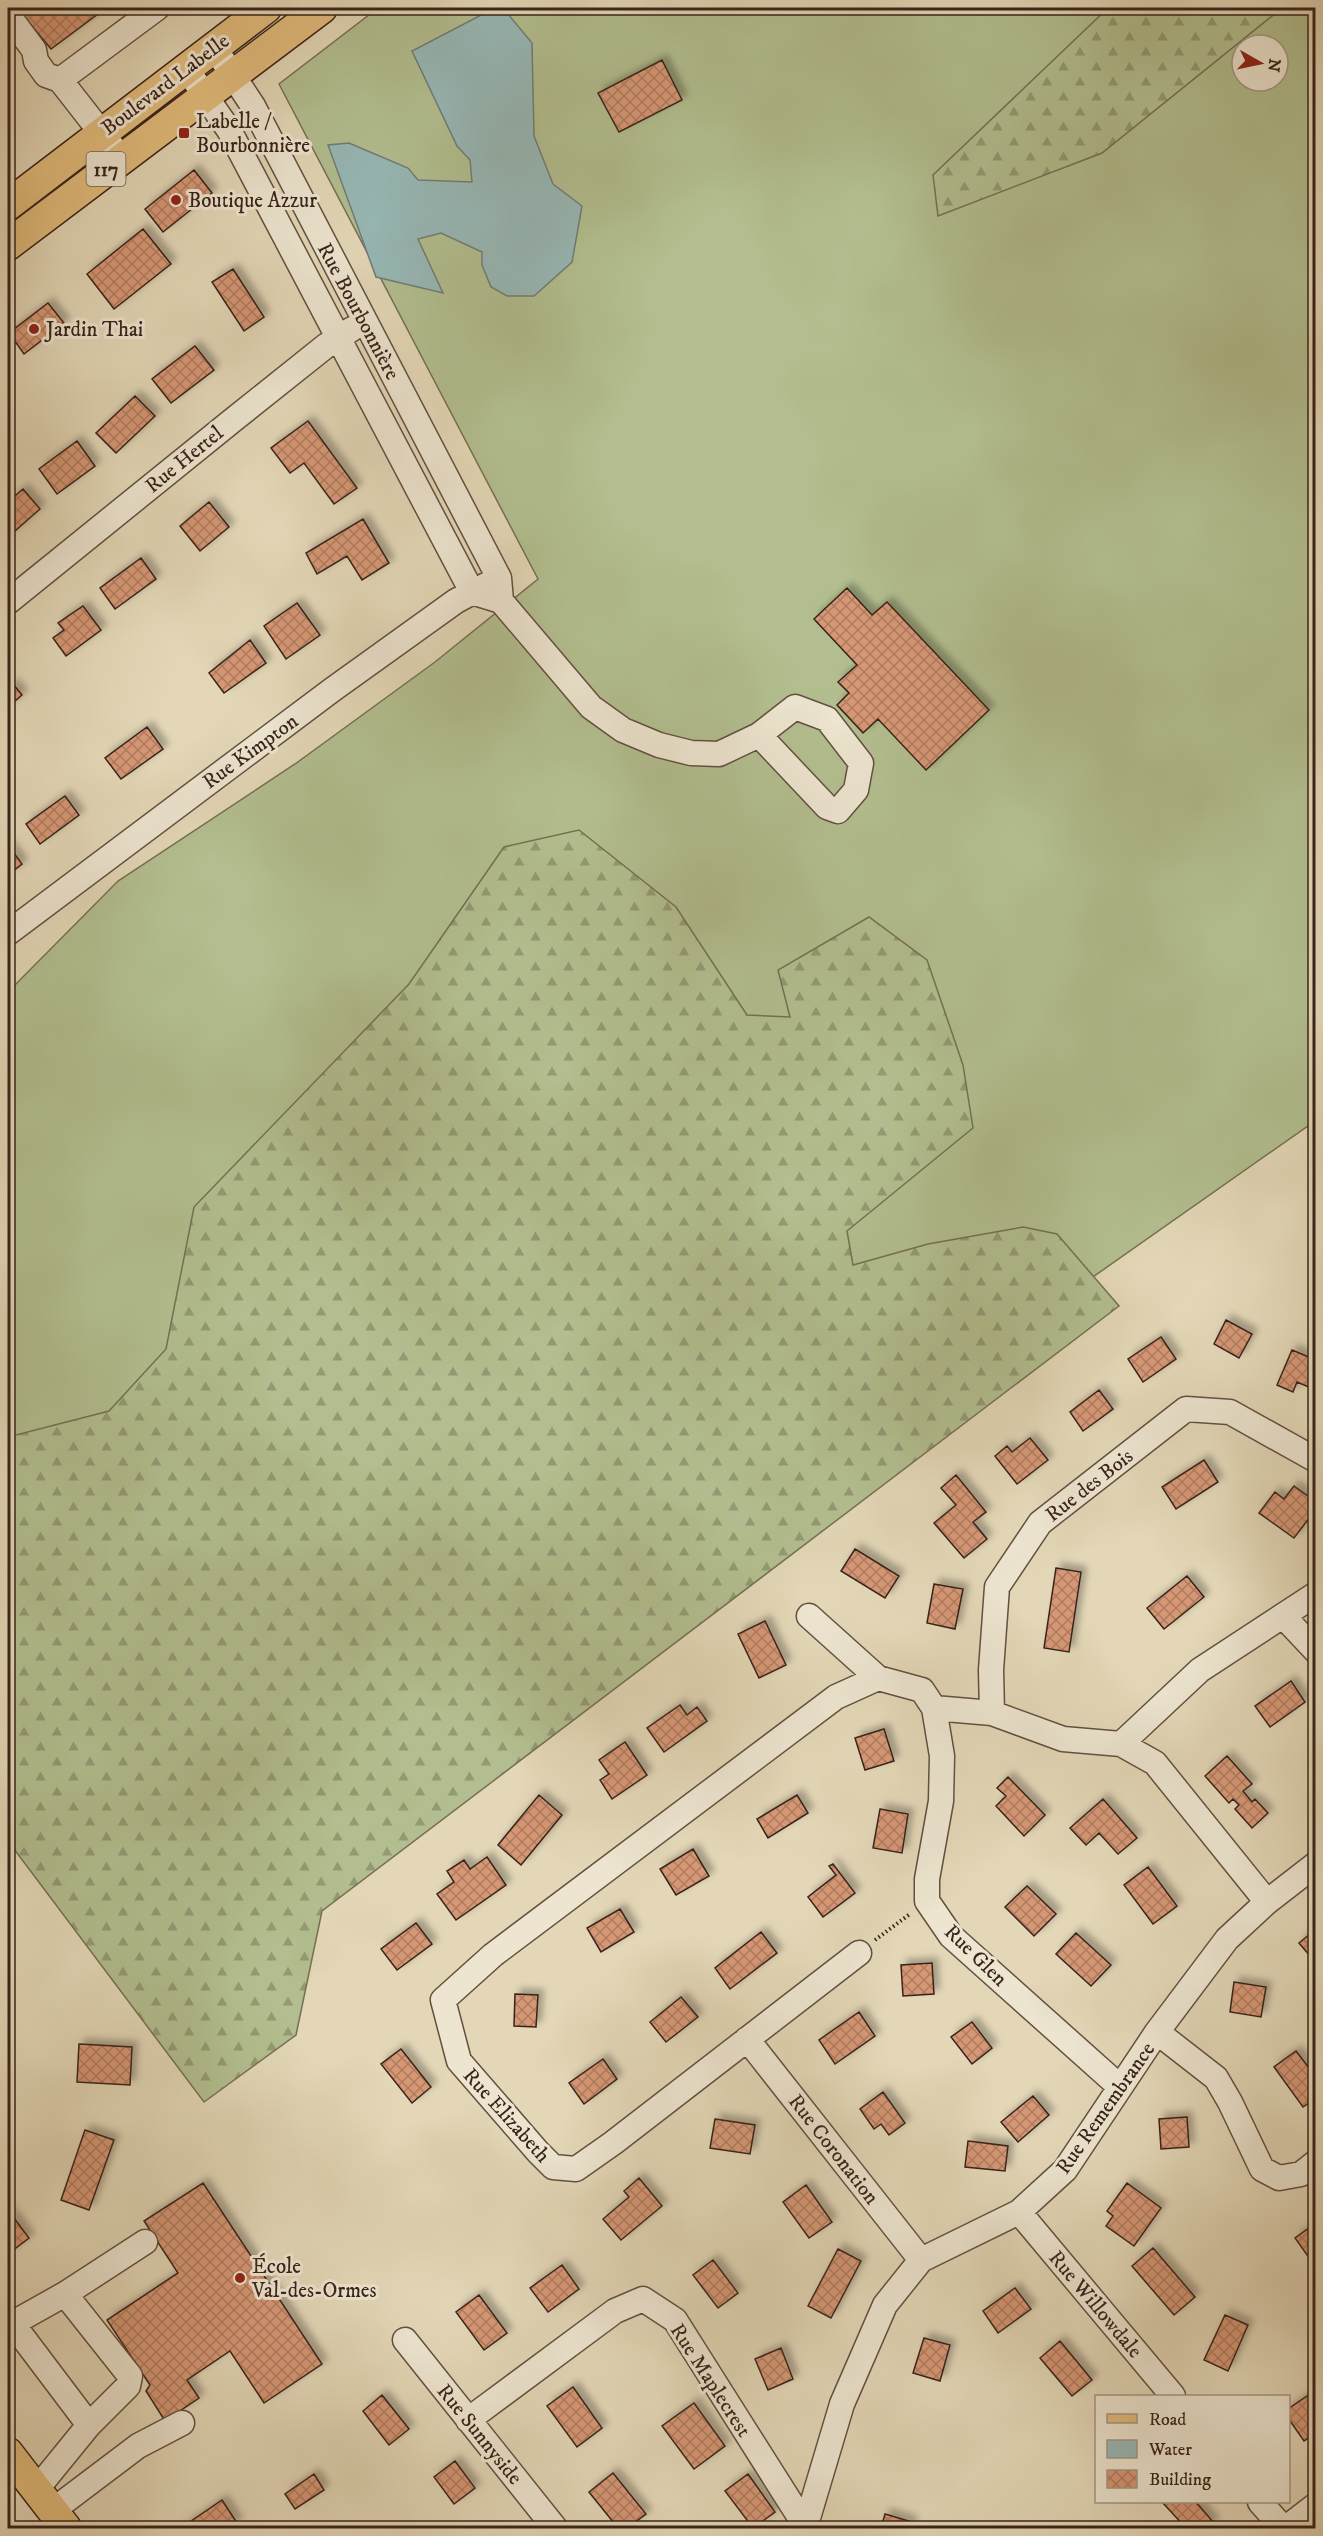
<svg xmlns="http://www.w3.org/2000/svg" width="1323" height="2536" viewBox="0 0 1323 2536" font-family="'IM FELL DW Pica',serif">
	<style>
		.grass { fill: #b2be8f; stroke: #757054; stroke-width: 1.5; fill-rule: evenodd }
		.forest { fill: url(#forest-firs); stroke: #757054; stroke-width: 1.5 }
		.water { fill: #97b8b6; stroke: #717c78; stroke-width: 1.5 }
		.building { fill: url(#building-cross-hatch); stroke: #38231a; stroke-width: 1.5; filter: url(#shadow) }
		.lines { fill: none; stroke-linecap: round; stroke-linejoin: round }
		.minor-casing { stroke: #635041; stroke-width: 27 }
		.major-casing { stroke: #38231a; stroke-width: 33 }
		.path { stroke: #38231a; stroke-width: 4; stroke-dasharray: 1.5 3; stroke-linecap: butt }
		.minor { stroke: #ede5d0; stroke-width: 24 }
		.major { stroke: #e2bc7c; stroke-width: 30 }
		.poi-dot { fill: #8f2418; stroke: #ede5d0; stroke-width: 2 }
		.labels { text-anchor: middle; stroke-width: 6; stroke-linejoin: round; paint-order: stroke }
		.shield { fill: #ede5d0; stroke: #6e5d51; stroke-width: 1.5 }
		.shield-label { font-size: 20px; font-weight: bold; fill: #38231a }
		.street-label { font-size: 21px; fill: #38231a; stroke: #ede5d0 }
		.poi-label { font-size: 21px; fill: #38231a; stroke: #ede5d0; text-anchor: start }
	</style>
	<defs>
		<pattern id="forest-firs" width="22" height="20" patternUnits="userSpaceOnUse" patternTransform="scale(1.5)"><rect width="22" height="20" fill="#b2be8f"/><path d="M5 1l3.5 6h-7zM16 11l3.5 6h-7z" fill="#929a74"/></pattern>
		<pattern id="building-cross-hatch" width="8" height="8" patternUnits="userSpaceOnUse" patternTransform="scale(1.5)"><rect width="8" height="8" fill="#d69775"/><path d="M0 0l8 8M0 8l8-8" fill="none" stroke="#af7b5f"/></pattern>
		<filter id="shadow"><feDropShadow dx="5.5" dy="-5.5" stdDeviation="3" flood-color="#0004"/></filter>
	</defs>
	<rect width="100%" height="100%" fill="#e3d7b7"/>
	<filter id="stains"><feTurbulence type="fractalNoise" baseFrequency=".00333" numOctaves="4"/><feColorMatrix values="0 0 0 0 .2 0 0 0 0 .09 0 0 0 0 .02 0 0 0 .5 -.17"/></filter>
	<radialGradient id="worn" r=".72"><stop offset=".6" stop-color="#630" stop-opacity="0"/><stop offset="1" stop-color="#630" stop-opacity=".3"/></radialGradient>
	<path class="grass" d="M378 8H1315V1121L912 1404 8 1587V992L118 881 295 764 435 662 538 579 279 84ZM1242 45H1278V81H1242Z"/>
	<path class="forest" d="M1108 8H1282L1102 153 938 216 933 175Z
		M579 830 676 907 747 1015 790 1017 778 970 869 917 927 960 963 1065 973 1128 847 1231 853 1265 928 1244 1023 1227 1057 1234 1119 1306 322 1911 296 2035 204 2102 8 1841V1437L109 1411 166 1349 194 1207 409 984 504 847Z"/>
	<path class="water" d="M507 13 532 43 534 136 553 184 582 206 572 262 534 296H507L491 287 482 265V252L441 233 418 239 443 293 376 277 328 145 349 143 408 168 418 180 472 182 470 160 457 146 412 51 483 14Z"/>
	<path class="building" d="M17 8H106L51 49Z
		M662 60 682 100 619 132 598 93Z
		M194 170 212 193 163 232 145 209Z
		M143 229 171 264 114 309 87 274Z
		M233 269 264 317 244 331 212 282Z
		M48 303 64 323 24 354 9 333Z
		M195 346 214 370 171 403 152 379Z
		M135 396 155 416 116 453 96 433Z
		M308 421 357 488 334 504 304 463 290 473 271 448Z
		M77 441 95 466 57 494 39 469Z
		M23 489 40 509 8 537V502Z
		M209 502 229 527 200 551 180 526Z
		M363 519 389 563 362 580 347 556 317 574 306 553Z
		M141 558 156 579 115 609 100 588Z
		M847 588 872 615 887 602 989 710 926 770 878 719 863 733 837 705 849 693 838 682 857 665 814 619Z
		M297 603 320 635 286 659 264 626Z
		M83 606 101 630 66 656 53 638 64 630 58 623Z
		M250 640 266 663 224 693 209 673Z
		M13 684 22 695 8 707V688Z
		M147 727 163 749 121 779 105 758Z
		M65 796 79 815 40 844 26 824Z
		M8 845 22 864 8 875Z
		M1226 1320 1252 1334 1239 1358 1214 1344Z
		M1161 1337 1176 1359 1143 1382 1128 1359Z
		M1292 1350 1316 1360V1390L1297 1382 1293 1392 1277 1385Z
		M1099 1390 1113 1409 1083 1431 1070 1412Z
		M1030 1438 1048 1460 1017 1484 995 1456 1007 1446 1012 1452Z
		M1204 1460 1218 1482 1176 1509 1162 1487Z
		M956 1475 986 1512 973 1522 987 1539 964 1558 934 1523 956 1505 941 1488Z
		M1294 1486 1316 1502V1509L1294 1538 1259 1513 1275 1492 1284 1499Z
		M855 1549 899 1576 885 1598 841 1571Z
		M1056 1568 1081 1572 1069 1652 1044 1648Z
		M1187 1576 1204 1597 1164 1629 1147 1608Z
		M934 1584 963 1589 955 1629 927 1623Z
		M765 1621 786 1665 759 1678 738 1634Z
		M1291 1681 1305 1702 1270 1727 1255 1706Z
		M680 1705 687 1715 697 1707 707 1721 664 1752 647 1728Z
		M884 1729 894 1761 865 1770 855 1738Z
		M625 1742 647 1775 612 1799 600 1780 609 1774 599 1760Z
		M1227 1756 1252 1784 1243 1791 1252 1802 1255 1799 1268 1813 1252 1828 1235 1809 1239 1805 1233 1799 1229 1803 1205 1776Z
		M1008 1777 1045 1815 1024 1836 996 1806 1006 1796 997 1788Z
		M539 1795 562 1815 521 1865 498 1845Z
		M797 1795 808 1813 768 1838 757 1819Z
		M1103 1799 1137 1838 1118 1854 1099 1833 1086 1845 1070 1828Z
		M880 1809 908 1814 902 1853 873 1848Z
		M693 1849 709 1876 676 1895 660 1869Z
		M487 1857 506 1885 456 1920 437 1894 454 1882 447 1871 464 1860 470 1869Z
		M833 1864 855 1893 823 1917 808 1897 836 1875 829 1866Z
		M1148 1867 1177 1906 1153 1924 1124 1885Z
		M1027 1886 1056 1914 1034 1936 1005 1907Z
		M620 1909 634 1932 601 1952 587 1928Z
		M416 1923 432 1944 397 1970 381 1949Z
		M1316 1929V1963L1299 1943Z
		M761 1932 777 1953 730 1989 715 1968Z
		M1076 1933 1111 1965 1091 1986 1056 1954Z
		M932 1963 934 1994 903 1996 901 1965Z
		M1234 1982 1266 1987 1261 2017 1230 2012Z
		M515 1994 538 1995 536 2027 514 2026Z
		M681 1997 698 2017 666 2042 650 2022Z
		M859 2012 875 2036 835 2064 819 2040Z
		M972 2022 992 2048 972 2064 951 2037Z
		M79 2044 132 2047 130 2085 77 2082Z
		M401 2049 431 2087 412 2103 381 2064Z
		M1296 2051 1316 2077V2098L1303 2107 1274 2067Z
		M603 2059 617 2079 584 2104 569 2083Z
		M883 2092 905 2123 889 2135 881 2124 874 2129 860 2109Z
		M1033 2096 1049 2115 1018 2142 1001 2122Z
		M1187 2117 1189 2147 1161 2149 1159 2119Z
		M715 2119 755 2125 750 2154 710 2148Z
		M85 2130 114 2140 89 2210 61 2200Z
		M968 2141 1008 2146 1005 2171 965 2167Z
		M639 2178 662 2206 621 2240 603 2219 629 2197 624 2191Z
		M203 2183 322 2364 264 2403 230 2351 187 2380 199 2398 165 2421 146 2391 150 2385 107 2320 178 2273 144 2221Z
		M1127 2183 1161 2208 1134 2246 1106 2226 1113 2216 1107 2211Z
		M806 2185 832 2222 809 2238 783 2202Z
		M8 2210 29 2238 8 2254Z
		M1316 2223V2259L1312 2262 1295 2238Z
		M1153 2248 1195 2297 1174 2315 1132 2266Z
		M838 2249 861 2261 831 2318 808 2306Z
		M713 2260 738 2293 718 2308 693 2275Z
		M562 2265 579 2289 548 2312 530 2288Z
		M1015 2288 1031 2309 998 2333 983 2311Z
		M479 2295 507 2333 484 2350 456 2312Z
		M1225 2315 1248 2325 1228 2371 1204 2360Z
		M924 2338 950 2345 940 2381 913 2373Z
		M1060 2341 1092 2380 1072 2396 1040 2358Z
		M781 2348 793 2379 768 2390 755 2359Z
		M573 2387 602 2428 577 2447 547 2406Z
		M1310 2394 1316 2403V2433L1304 2441 1288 2418V2409Z
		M382 2395 409 2429 389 2445 363 2411Z
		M694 2403 725 2446 694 2469 662 2426Z
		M455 2461 475 2488 454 2504 434 2477Z
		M613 2473 646 2514 627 2528H618L589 2492Z
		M314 2474 324 2490 295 2509 285 2494Z
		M748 2474 775 2512 753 2528 725 2491Z
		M222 2500 237 2523 229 2528H181Z
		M1162 2502H1196L1214 2523 1207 2528H1186Z
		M885 2514 912 2522 910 2528H881Z"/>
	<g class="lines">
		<defs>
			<path id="minor" d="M8 15 34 50 36 61 46 75 60 80
				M214 47 253 106 499 578 501 601
				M186 68 229 130 472 592
				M121 158 60 80 157 8
				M472 592 501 601 591 707 623 730 659 745 691 753 719 754 759 735 795 707 827 719 861 763 856 790 838 811 827 807 759 735
				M8 602 233 420 327 345 352 329
				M8 933 332 690 456 601 486 585
				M809 1616 878 1678
				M1284 1617 1316 1651
				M934 1708 992 1713 1063 1739 1121 1744 1155 1763 1267 1902
				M992 1713 991 1670 997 1587 1040 1523 1186 1409 1230 1412 1316 1460
				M1121 1744 1200 1670 1316 1594
				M859 1953 613 2143 576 2169 553 2167 538 2152 459 2061 443 2000 493 1955 836 1697 878 1678 922 1690 934 1708 942 1756 941 1801 927 1879V1901L951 1936 1120 2087
				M1157 2032 1216 2078 1230 2102 1262 2169 1279 2178 1301 2174 1316 2162
				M747 2039 921 2260
				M1019 2212 1173 2396
				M12 2323 89 2425 128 2386 130 2376 65 2294
				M8 2326 65 2294 145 2242
				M405 2340 555 2528
				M468 2420 615 2311 643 2299 675 2320 806 2527
				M36 2490 89 2425
				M1260 2502 1283 2528
				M52 2511 138 2446 182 2423
				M805 2528 842 2404 885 2305 921 2260 1019 2212 1065 2170 1157 2032 1227 1939 1267 1902 1316 1864
				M1286 2528 1316 2505"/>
			<path id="major" d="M8 205 266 8
				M8 245 322 8
				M8 2453 66 2528"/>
		</defs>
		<use href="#minor" class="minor-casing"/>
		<use href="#major" class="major-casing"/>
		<path class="path" d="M875 1940 910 1914"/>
		<use href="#minor" class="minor"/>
		<use href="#major" class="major"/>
	</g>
	<g class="poi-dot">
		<rect x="178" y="127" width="12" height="12" rx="3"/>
		<circle cx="176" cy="200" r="6"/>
		<circle cx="34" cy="329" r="6"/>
		<circle cx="240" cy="2278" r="6"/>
	</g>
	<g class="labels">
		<rect class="shield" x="86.5" y="152" width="39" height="34" rx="4.5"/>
		<g class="shield-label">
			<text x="106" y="176">117</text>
		</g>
		<g class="street-label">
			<text transform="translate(165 84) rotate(-37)" y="7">Boulevard Labelle</text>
			<text transform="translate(359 311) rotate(62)" y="7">Rue Bourbonnière</text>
			<text transform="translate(184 459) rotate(-39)" y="7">Rue Hertel</text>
			<text transform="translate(250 751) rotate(-36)" y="7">Rue Kimpton</text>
			<text transform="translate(1089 1485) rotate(-38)" y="7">Rue des Bois</text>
			<text transform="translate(976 1955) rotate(44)" y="7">Rue Glen</text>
			<text transform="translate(1105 2108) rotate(-55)" y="7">Rue Remembrance</text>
			<text transform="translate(507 2115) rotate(48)" y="7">Rue Elizabeth</text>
			<text transform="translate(834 2149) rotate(52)" y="7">Rue Coronation</text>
			<text transform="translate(1096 2304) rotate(50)" y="7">Rue Willowdale</text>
			<text transform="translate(711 2380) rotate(57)" y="7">Rue Maplecrest</text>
			<text transform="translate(480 2434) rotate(51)" y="7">Rue Sunnyside</text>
		</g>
		<g class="poi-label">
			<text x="196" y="128">Labelle /<tspan x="196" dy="24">Bourbonnière</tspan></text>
			<text x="188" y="207">Boutique Azzur</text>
			<text x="46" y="336">Jardin Thai</text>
			<text x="252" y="2273">École<tspan x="252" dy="24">Val-des-Ormes</tspan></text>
		</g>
	</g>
	<rect width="1323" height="2536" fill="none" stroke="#e3d7b7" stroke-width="30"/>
	<rect x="9" y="9" width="1305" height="2518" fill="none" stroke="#38231a" stroke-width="3"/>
	<rect x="15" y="15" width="1293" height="2506" fill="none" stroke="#38231a" stroke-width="1.5"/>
	<rect x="1095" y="2395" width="195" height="108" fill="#ede5d0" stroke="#a59787" stroke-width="1.5"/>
	<rect x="1107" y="2414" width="30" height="9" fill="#e2bc7c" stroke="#a59787" stroke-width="1.5"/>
	<text x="1149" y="2425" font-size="18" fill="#38231a">Road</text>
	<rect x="1107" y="2440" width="30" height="18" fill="#97b8b6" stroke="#a59787" stroke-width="1.5"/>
	<text x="1149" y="2455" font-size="18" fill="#38231a">Water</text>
	<rect x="1107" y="2470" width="30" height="18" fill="url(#building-cross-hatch)" stroke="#a59787" stroke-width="1.5"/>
	<text x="1149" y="2485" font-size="18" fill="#38231a">Building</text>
	<g transform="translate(1260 63) rotate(99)"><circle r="28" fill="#ede5d0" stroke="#a59787" stroke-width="1.5"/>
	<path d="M0-4.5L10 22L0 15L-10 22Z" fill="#8f2418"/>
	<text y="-9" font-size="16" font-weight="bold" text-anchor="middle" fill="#38231a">N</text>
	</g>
	<rect width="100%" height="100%" filter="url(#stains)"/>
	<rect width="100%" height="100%" fill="url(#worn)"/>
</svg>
